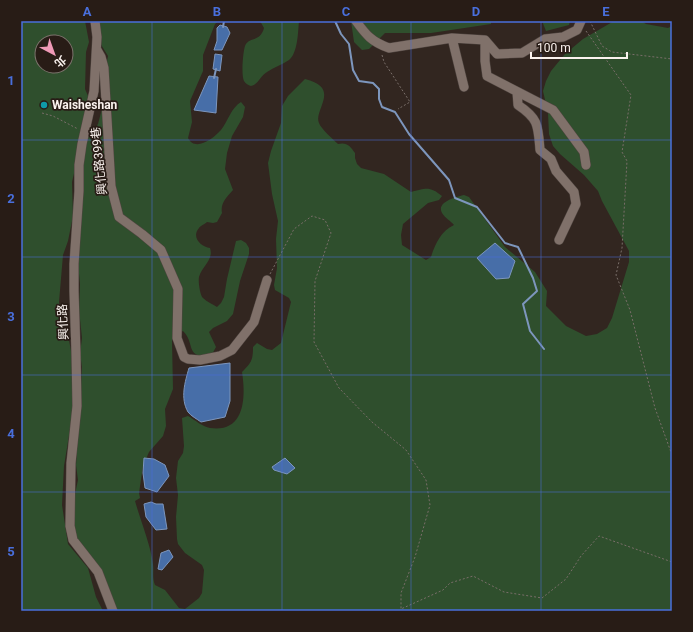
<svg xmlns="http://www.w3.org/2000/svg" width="693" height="632" viewBox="0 0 693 632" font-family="Roboto,'Noto Sans TC',sans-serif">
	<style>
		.green { fill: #2f4f2d; fill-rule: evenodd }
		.water { fill: #476ea8; stroke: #7d96bd }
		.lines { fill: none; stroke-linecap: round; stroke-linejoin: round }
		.stream { stroke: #7d96bd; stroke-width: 2 }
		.minor-casing { stroke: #4f4540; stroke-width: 10 }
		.path { stroke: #796e69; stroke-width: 1; stroke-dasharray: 2 2; stroke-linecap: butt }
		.minor { stroke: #80716a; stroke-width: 9 }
		.grid { fill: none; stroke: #496fdc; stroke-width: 1; stroke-opacity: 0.55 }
		.culture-dot { fill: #0f9aa8; stroke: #281c16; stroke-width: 1.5 }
		.labels { text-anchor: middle; stroke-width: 3.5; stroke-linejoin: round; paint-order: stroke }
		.poi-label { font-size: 12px; font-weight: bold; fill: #faf2ee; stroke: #281c16; text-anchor: start }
		.street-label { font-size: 12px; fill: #faf2ee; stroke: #281c16 }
		.neatline { fill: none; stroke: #496fdc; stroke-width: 1.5 }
		.grid-label { font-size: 13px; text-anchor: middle; font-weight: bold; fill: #496fdc }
	</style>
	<rect width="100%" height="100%" fill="#322620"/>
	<path class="green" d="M21 21H85L89 42 86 52 85 89 88 96 79 152 72 182 73 216 68 241 63 255 59 302 61 319 69 340 73 362V411L64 466 62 505 68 544 88 568 96 597 103 611H21ZM42 42H66V66H42Z
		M98 21H231H219L215 24 203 55V71L190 101 192 122 188 138C195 152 213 139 221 130 228 121 231 108 241 102L245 107 243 117 232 136 227 153 225 169 233 190C227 197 220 203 222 213L217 222 213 223 207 222C205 224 200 226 199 228 191 237 201 247 210 248 214 260 202 266 199 277 198 281 200 296 203 298 207 302 213 304 217 307L221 303 224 297 227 279 236 241 241 240 246 243 249 248V254L240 281 233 314 227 321 213 328 209 332 216 347 211 356C184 358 196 344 183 331L174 335 172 341 173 389 165 409 166 426 163 436 149 452 143 466 139 493 140 498 135 501C140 519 151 546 153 564 154 571 152 578 155 585L165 590 179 608 185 609 199 598 202 593 204 570 202 565 185 553 178 544 177 539 176 517 178 495 176 478 178 461 183 453 184 446 182 418 188 416C195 420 203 427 210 428 245 433 246 397 242 372 251 363 253 361 253 347L257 343 267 349 272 350 281 343 291 302 289 298 275 290 274 285 277 268 276 239 278 221 272 194 268 163 271 151 281 123 282 106 288 96 305 79C342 88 313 110 319 123 321 129 333 139 338 144 347 142 350 146 355 153V158L357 164 361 168 384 174 411 192C426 188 430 186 442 196L439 200 428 203 403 224 401 235 402 245 426 260 431 257C435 244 441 231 454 225 451 221 445 218 442 213 436 202 456 197 464 195L469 197 505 247 535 272 547 291 546 306 566 326 586 336 597 334 607 328 612 318 629 262V251L602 201 598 191 584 175 560 154 553 146 549 134 548 113 543 91 546 81 551 71 565 54 583 39 614 21H641L646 24 668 28 672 26V611H118L106 586 101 573 87 551 74 534 72 508 78 480 76 465 82 367 80 354 82 338 79 310 80 284 77 252 83 186 84 141 98 124 103 105 105 72 108 56 100 43Z
		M260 21H299C298 31 298 53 289 60 282 65 274 67 267 72 260 76 259 84 251 86 248 85 246 84 244 81 241 75 243 52 245 46 249 36 260 43 264 28Z
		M351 21H491V24L431 33H385L369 49 362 50 354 42Z
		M542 21H570L569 25 546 31Z"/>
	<path class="water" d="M220 25 227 27 230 33 222 50H214L217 41V28Z
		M215 54 222 55 220 71 213 69Z
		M209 76 218 77 216 113 194 110Z
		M495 243 515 261 509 278 496 279 477 258Z
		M230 363V401L225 417 201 422C197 419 191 416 188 412 180 398 185 382 189 368Z
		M144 458 154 459 165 465 169 476 157 492 145 488 143 473Z
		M285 458 295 468 287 474 274 470 272 467Z
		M151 502 156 504H163L167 529 156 530 146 517 144 504Z
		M169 550 173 557 162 570 158 569 161 553Z"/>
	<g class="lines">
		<path class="stream" d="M335 21 341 34 349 44 353 70 359 81 373 83 379 89V99L382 107 395 112 409 134 449 180 455 198 477 207 505 243 518 247 533 278 537 291 523 304 530 331 544 349
			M223 27 224 21
			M214 78 216 69"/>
		<defs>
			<path id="minor" d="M95 21 97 37 94 91 82 144 79 165V191L74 264V291L76 353 77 406 71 463 70 526 73 540 98 572 113 611
				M356 21C366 35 372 42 389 48L452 38 485 40 497 54 522 53 545 39 563 37 577 30 581 21
				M452 38 464 87
				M485 40V61L487 76 553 110 584 152 586 165
				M97 50 101 57 104 68 111 186 119 217 142 234 161 250 178 289 177 338 184 357 188 359 200 360 220 356 232 350 254 322 267 280
				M517 92 518 105C539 119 538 126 540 150L551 159 556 171 574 192 576 204 559 240"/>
		</defs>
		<use href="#minor" class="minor-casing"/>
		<path class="path" d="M590 21 602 46 612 52 672 59
			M586 31 631 95 622 152 627 161 622 248 616 275 630 310 655 408 672 455
			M382 55 384 62 410 102 398 109
			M42 113 53 116 78 129
			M270 274 294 229 312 216 325 220 331 233 315 281 314 342 339 388 372 422 406 450 426 480 430 505 415 557 401 593V609L443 590 450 583 473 576 504 592 542 598 566 579 581 556 599 536 672 562"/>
		<use href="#minor" class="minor"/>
	</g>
	<path class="grid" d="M152 21V611M282 21V611M411 21V611M541 21V611M21 140H672M21 257H672M21 375H672M21 492H672"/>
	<circle class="culture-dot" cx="44" cy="105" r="4"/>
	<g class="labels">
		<g class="poi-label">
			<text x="52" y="109">Waisheshan</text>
		</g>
		<g class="street-label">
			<text transform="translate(99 161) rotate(-96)" y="4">興化路399巷</text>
			<text transform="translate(63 322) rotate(-93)" y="4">興化路</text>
		</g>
	</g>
	<rect width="693" height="632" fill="none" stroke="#281c16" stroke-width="44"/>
	<g transform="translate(54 54) rotate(139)"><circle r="19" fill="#281c16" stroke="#7c726c"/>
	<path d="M0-3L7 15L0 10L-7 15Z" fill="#f09ab7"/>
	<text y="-6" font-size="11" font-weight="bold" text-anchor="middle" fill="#faf2ee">北</text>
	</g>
	<path d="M531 52v6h96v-6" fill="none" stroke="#faf2ee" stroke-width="2"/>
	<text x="537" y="52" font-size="12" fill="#faf2ee" stroke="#281c16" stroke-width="3" paint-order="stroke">100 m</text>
	<rect x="22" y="22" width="649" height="588" class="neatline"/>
	<g class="grid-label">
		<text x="87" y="16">A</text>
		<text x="217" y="16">B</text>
		<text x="346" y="16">C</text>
		<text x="476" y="16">D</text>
		<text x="606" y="16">E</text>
		<text x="11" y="85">1</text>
		<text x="11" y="203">2</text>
		<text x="11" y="321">3</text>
		<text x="11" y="438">4</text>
		<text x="11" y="556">5</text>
	</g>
</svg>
